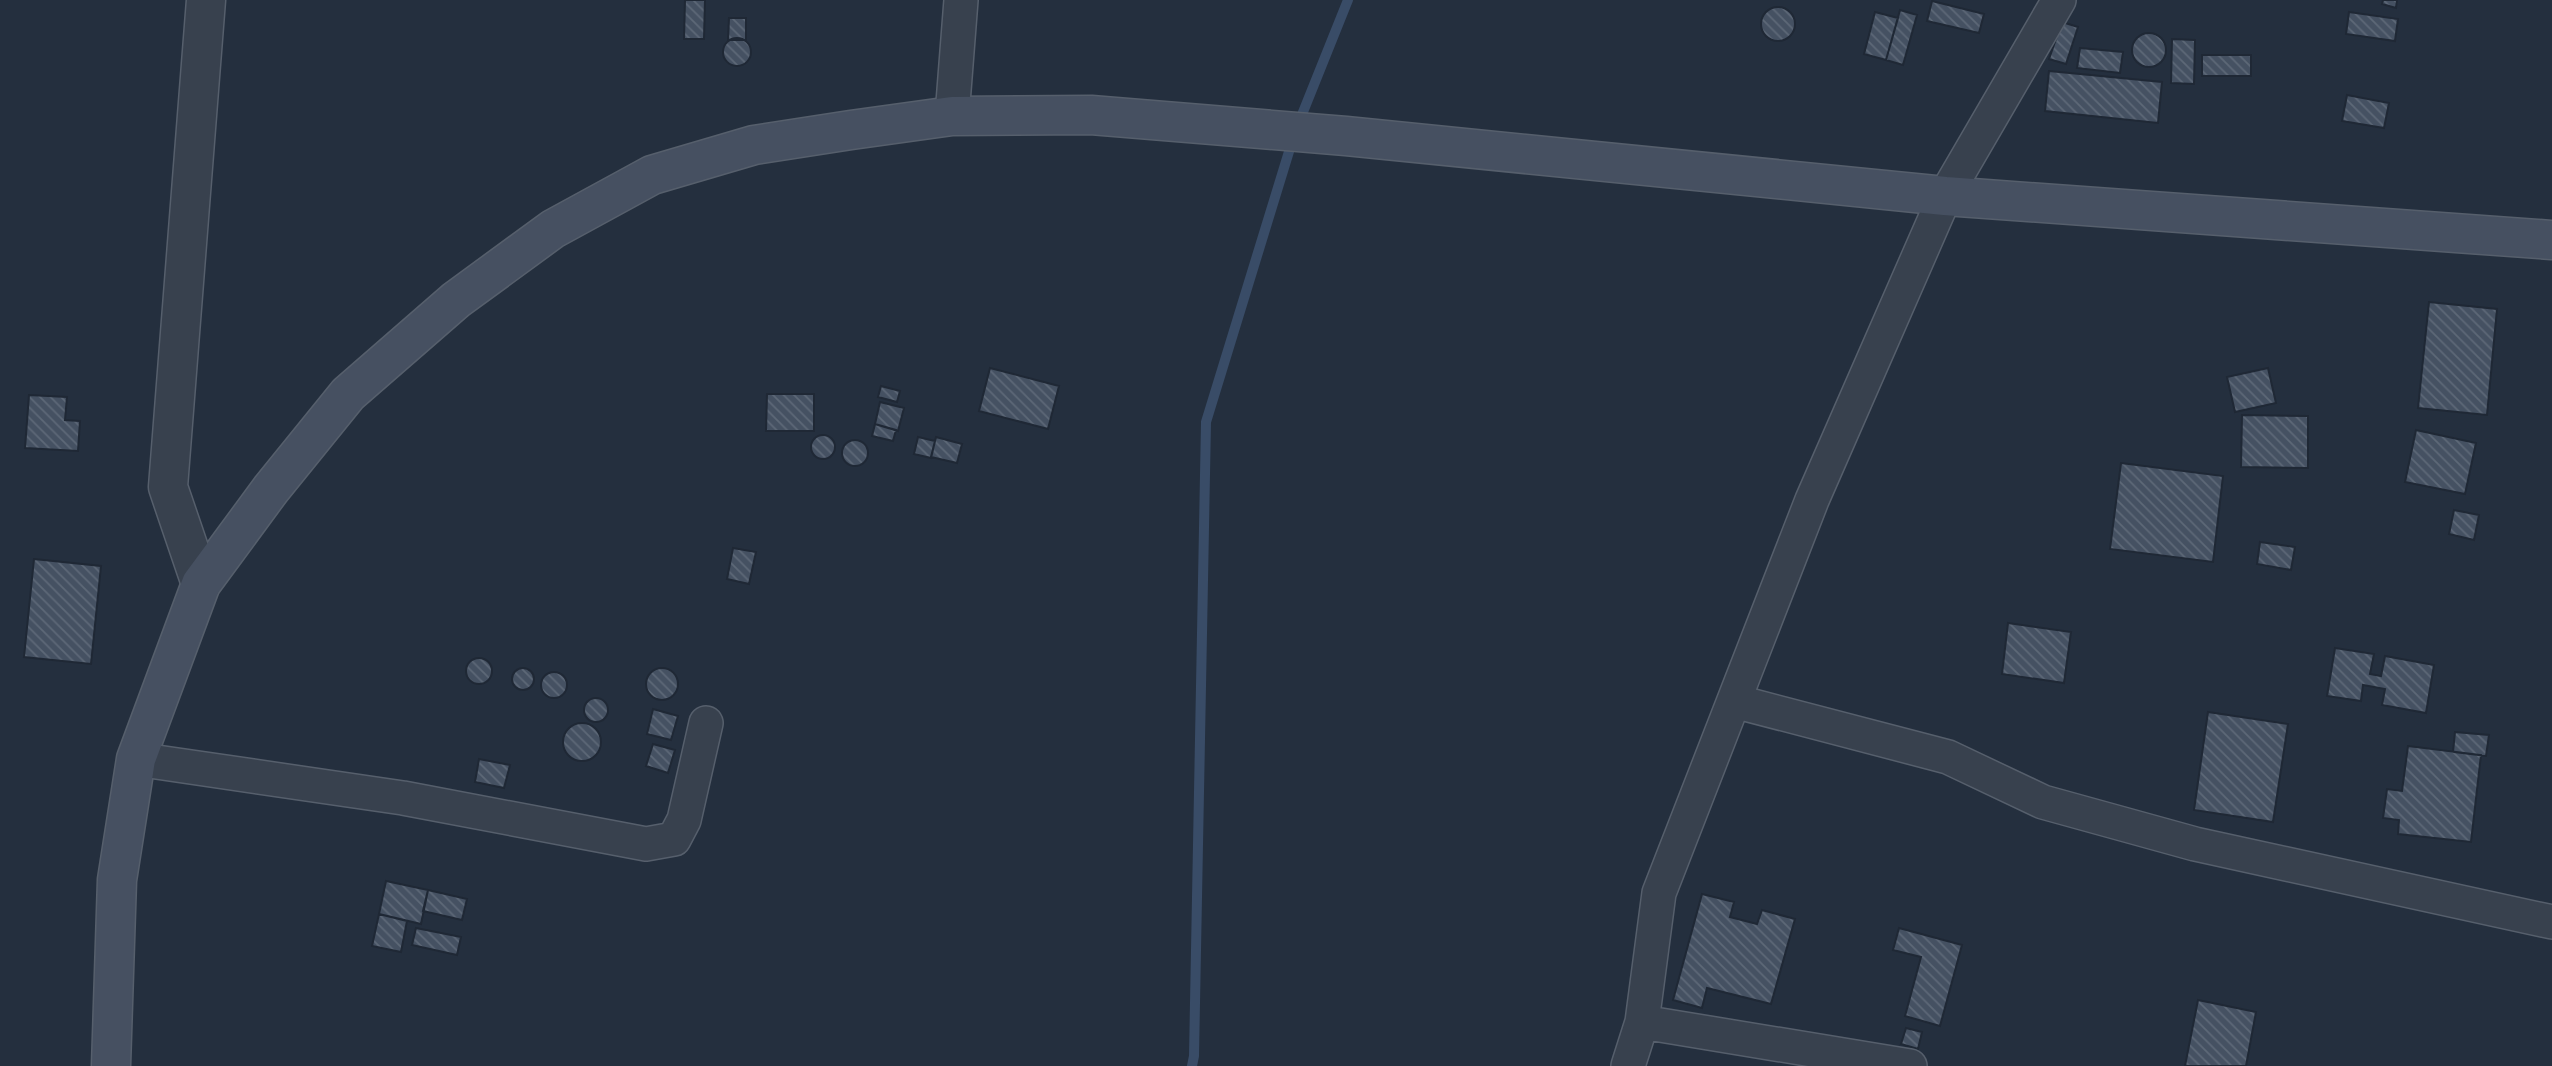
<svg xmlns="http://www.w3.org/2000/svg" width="2552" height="1066" viewBox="0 0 2552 1066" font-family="'Work Sans',sans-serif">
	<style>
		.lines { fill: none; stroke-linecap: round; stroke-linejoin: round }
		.stream { stroke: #394c67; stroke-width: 10 }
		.building { fill: url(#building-back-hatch); stroke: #1f2835; stroke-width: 2 }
		.minor-casing { stroke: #565f6c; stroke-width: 36 }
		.tertiary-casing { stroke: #565f6c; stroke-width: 41 }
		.secondary-casing { stroke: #565f6c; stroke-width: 41 }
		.minor { stroke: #38414e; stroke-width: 33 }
		.tertiary { stroke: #38414e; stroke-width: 38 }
		.secondary { stroke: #465061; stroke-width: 38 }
	</style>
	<defs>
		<pattern id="building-back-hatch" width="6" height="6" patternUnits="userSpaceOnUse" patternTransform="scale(1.75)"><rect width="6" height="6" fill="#455162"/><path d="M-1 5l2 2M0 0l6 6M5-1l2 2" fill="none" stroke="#5d6877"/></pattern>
	</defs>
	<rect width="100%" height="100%" fill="#242f3e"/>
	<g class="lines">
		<path class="stream" d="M1192 1066 1194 1056 1206 422 1295 132 1348 0"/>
	</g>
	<path class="building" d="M685 0H705L704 39H684Z
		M2383 0H2397L2396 8 2382 4Z
		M1932 1 1984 14 1979 33 1927 21Z
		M1761 24a17 17 0 1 1 34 0a17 17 0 1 1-34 0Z
		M1900 10 1917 15 1903 65 1886 60Z
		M1875 12 1898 18 1886 60 1864 54Z
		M2349 12 2398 19 2395 41 2346 34Z
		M729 18H746V40H728Z
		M2062 22 2078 27 2066 64 2049 59Z
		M2132 50a17 17 0 1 1 34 0a17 17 0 1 1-34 0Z
		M723 52a14 14 0 1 1 28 0a14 14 0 1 1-28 0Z
		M2172 39 2195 40 2194 84 2171 83Z
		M2080 48 2123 52 2120 73 2077 68Z
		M2202 55H2251V76H2202Z
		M2049 71 2162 82 2158 123 2045 111Z
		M2347 95 2389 103 2384 128 2342 121Z
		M2429 302 2497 309 2487 415 2418 408Z
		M990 368 1059 386 1048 429 979 411Z
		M2268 368 2276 403 2235 412 2227 377Z
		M881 386 900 391 897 402 878 397Z
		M767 394H814V431H766Z
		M29 395 67 397 65 420 80 421 78 451 25 448Z
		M880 402 904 408 898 431 875 424Z
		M2242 415 2308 416V468L2241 467Z
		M875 424 896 430 893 441 872 436Z
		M2416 430 2476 443 2465 494 2405 482Z
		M811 447a12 12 0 1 1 24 0a12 12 0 1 1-24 0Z
		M918 437 935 441 931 458 914 454Z
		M936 437 962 444 957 463 931 457Z
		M842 453a13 13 0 1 1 26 0a13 13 0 1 1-26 0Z
		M2121 463 2223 476 2213 562 2110 549Z
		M2454 510 2479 515 2474 540 2449 534Z
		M2260 542 2295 547 2291 570 2257 564Z
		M733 548 756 552 749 584 727 579Z
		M34 559 101 566 91 664 24 657Z
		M2008 623 2071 632 2064 683 2002 674Z
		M2335 648 2374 654 2370 674 2381 676 2385 656 2434 665 2426 713 2382 705 2385 689 2363 685 2361 701 2327 696Z
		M466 671a13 13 0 1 1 26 0a13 13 0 1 1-26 0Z
		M646 684a16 16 0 1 1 32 0a16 16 0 1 1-32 0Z
		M512 679a11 11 0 1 1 22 0a11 11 0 1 1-22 0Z
		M541 685a13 13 0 1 1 26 0a13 13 0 1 1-26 0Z
		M584 710a12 12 0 1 1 24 0a12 12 0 1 1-24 0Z
		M653 709 678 716 671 740 647 734Z
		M2208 712 2288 724 2273 822 2194 810Z
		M563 742a19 19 0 1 1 38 0a19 19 0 1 1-38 0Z
		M2455 732 2489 735 2486 756 2453 752Z
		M653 744 675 750 668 773 646 766Z
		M2408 746 2481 755 2471 842 2398 834 2399 820 2383 818 2387 789 2402 791Z
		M479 759 510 765 504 788 475 782Z
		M386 881 428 890 421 924 379 914Z
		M428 890 467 899 462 920 423 911Z
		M1702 894 1734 902 1730 917 1757 924 1762 910 1795 919 1771 1004 1707 988 1702 1008 1673 1000Z
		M379 914 407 921 401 952 372 946Z
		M416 928 461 937 457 955 412 945Z
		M1899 928 1962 945 1940 1026 1905 1016 1921 957 1893 950Z
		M2198 1000 2256 1012 2246 1066H2185Z
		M1906 1028 1922 1032 1918 1049 1901 1044Z"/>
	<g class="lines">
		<defs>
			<path id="minor" d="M952 116 961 0
				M1734 701 1948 757 2043 802 2195 844 2552 922
				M136 759 403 798 646 844 674 839 684 820 706 723
				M1642 1022 1910 1066
				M1628 1066 1642 1022 1659 893 1812 500 1945 196 2059 0"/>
			<path id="tertiary" d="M201 584 168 487 206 0"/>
			<path id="secondary" d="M111 1066 117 880 136 759 201 584 271 489 348 394 456 300 553 229 652 175 754 145 851 130 952 116 1091 115 1346 136 1945 196 2552 240"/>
		</defs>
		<use href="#minor" class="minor-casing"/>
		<use href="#tertiary" class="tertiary-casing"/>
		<use href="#secondary" class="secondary-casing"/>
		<use href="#minor" class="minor"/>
		<use href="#tertiary" class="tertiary"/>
		<use href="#secondary" class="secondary"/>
	</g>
</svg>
